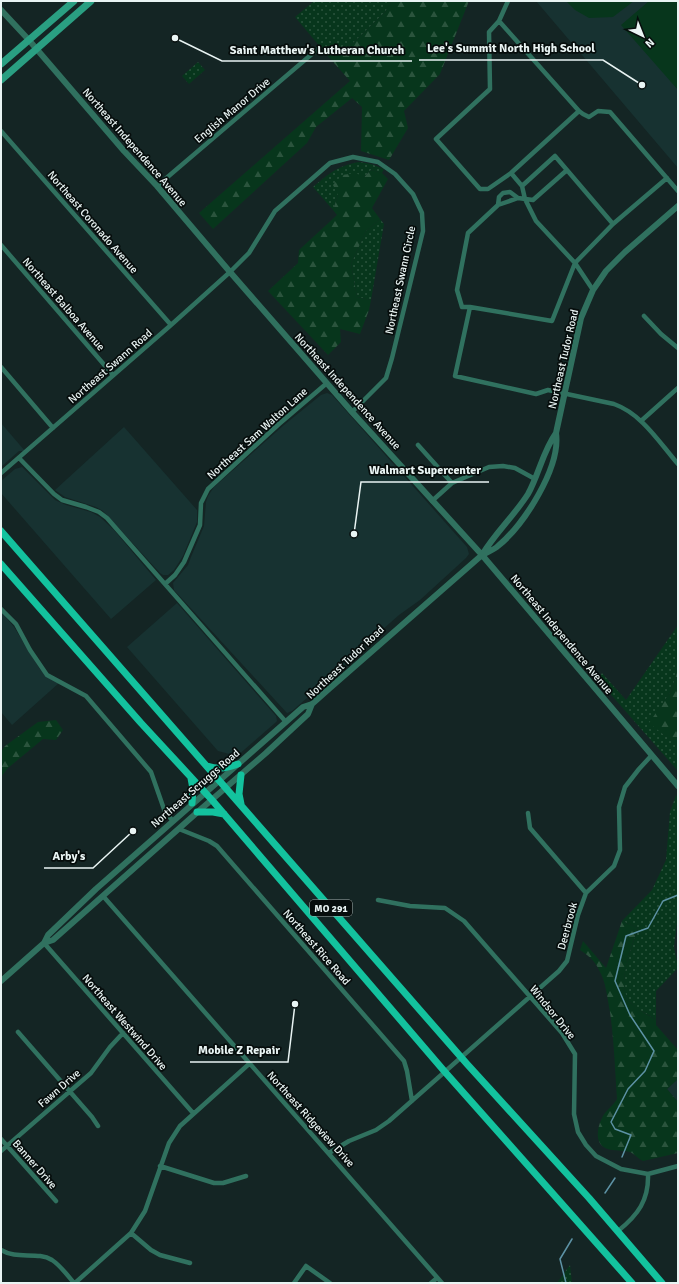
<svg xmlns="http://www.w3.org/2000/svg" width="679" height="1284" viewBox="0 0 679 1284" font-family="Signika,sans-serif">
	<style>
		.built { fill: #173231 }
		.grass { fill: url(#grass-dots) }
		.forest { fill: url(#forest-firs) }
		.pitch { fill: #07361c }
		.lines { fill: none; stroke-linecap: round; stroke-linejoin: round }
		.stream { stroke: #5d92a5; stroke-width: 1.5 }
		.minor { stroke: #30715f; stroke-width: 4.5 }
		.tertiary { stroke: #30715f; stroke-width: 6 }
		.secondary { stroke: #2a9f82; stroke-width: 7 }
		.primary { stroke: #13c29e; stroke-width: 7 }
		.labels { text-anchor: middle; stroke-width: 3.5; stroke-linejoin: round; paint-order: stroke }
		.shield { fill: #060d0c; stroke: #a5afae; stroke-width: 1 }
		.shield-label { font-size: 10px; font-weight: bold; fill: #e9f4f3 }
		.street-label { font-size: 11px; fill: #e9f4f3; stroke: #060d0c }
		.leader { fill: none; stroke: #e9f4f3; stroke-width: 1.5 }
		.callout-dot { fill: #e9f4f3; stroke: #060d0c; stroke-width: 1.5 }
		.callout-label { font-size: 12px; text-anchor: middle; font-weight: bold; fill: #e9f4f3; stroke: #060d0c; stroke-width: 3.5; stroke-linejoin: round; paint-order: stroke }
	</style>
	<defs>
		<pattern id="grass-dots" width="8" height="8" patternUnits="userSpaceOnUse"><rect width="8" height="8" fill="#07361c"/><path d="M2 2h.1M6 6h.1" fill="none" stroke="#2b543d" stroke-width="1.8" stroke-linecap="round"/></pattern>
		<pattern id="forest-firs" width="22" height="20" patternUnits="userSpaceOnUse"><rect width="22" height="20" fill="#07361c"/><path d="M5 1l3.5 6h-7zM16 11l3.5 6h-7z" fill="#2b543d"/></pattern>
	</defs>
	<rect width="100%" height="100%" fill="#142524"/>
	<path class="built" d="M536 1H678V168Z
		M327 393 332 395 467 547 469 554 466 558 420 600 399 615 365 645 362 650 292 711 287 713 174 590 173 583 188 565 191 557 204 526 206 502 208 496 214 487 284 425 321 395Z
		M1 423 25 451H19L2 466Z
		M124 427 197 510V522L183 556 174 570 168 575H163L160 573 103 511 96 507 65 497 55 490Z
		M22 467 55 500 66 505 91 512 100 517 114 530 156 580 111 619 1 493V481L15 469Z
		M177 603 276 716 277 721 275 723 237 756 218 751 127 647Z
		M1 611 14 627 40 669 59 683 12 725 1 712Z
		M678 1079V1102L667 1089Z"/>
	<path class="grass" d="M314 1H392L385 12 352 44 327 55 295 17Z
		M198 62 205 70 189 84 182 76Z
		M359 162 371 164 384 169 382 173 371 170 364 177 338 195 333 210 313 187C330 173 337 166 359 162Z
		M380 219 384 224 371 300 357 297 351 264 366 231Z
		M678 625V670L671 691 650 723 678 746V771L599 681V677L602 673 626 700Z
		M676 795 678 798V914L674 947 678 968 656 991V1020C648 1014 636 1009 630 1002 615 984 632 948 638 928L622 921 652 890 666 860 670 812Z
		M570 1265 572 1283H557Z"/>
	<path class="forest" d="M392 1H469L440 74 404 111 408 128 389 160 361 151 362 107 352 98 316 127 307 143 213 229 199 213 350 81 327 55 352 44 385 12Z
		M371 170 382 173 388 179 372 208 380 219 366 231 351 264 357 297 371 300 369 310 360 334 340 329 341 342 328 355 268 291 298 263 299 250 337 215 333 210 338 195 333 185 342 175 356 173 364 177Z
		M678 670V746L649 723 671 691Z
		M56 720 63 730 56 740 43 739 8 768 1 777V752L5 746 38 722Z
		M622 921 638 928C632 947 614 988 632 1004 639 1010 648 1015 656 1020V1025L678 1050V1079L667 1089 678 1102V1153L643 1161C638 1159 635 1154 630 1152 625 1151 617 1150 612 1150 594 1148 596 1130 602 1118 605 1111 613 1106 617 1099 615 1069 614 1041 610 1012 607 997 606 982 599 970 595 961 588 955 580 950L583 941 606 968Z"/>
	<path class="pitch" d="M566 1H634L613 17 589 18 575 10Z
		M649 1H678V90L621 25Z"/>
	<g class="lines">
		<path class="stream" d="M678 643V646
			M622 1157 631 1135 615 1129 611 1122 628 1089 645 1071 654 1051 630 1015 615 981 626 936 648 928 663 901 678 895
			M605 1193 615 1178
			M566 1283 560 1259 572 1239"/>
		<path class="minor" d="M508 1 499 21 579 111 583 114 589 117 598 111 610 112 678 191
			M499 21 489 32 490 89 436 139 480 189H488L511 173 579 111
			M1 131 171 325
			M511 173 522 186 555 156 613 224
			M157 186 319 48
			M522 186 525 199 536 221 575 263 593 290
			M518 198 498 205 468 233 457 290 462 307H470L455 376 536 394 548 390 614 404C642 414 659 442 678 464
			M498 205 499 197 503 193 510 192 518 198 533 200 567 170
			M1 245 113 375
			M470 307 552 321 575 263 613 224 667 178
			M644 316 661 334 678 348
			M1 367 53 428
			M641 421 678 388
			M418 445 452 483
			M19 458 54 494 62 500 86 507 99 512 107 518 286 722
			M1 473 171 325 230 272 249 253 275 211 330 163 353 157 378 162 395 174 413 194 422 213 423 231 392 358 386 378 352 412
			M432 501 452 483 489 467 503 466 515 468 535 479
			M165 584 175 575 184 562 200 525 201 503 208 489 279 424 327 383
			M1 609 16 624 30 650 47 675 86 696 151 772 165 812 173 821
			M528 813 530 828 586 893
			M179 829 209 841 217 846 404 1061 407 1071 412 1101
			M103 896 442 1283
			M378 900 410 906 445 908 464 921 562 1033 575 1054 574 1114 578 1132 586 1145 596 1156 621 1169 648 1174 678 1166
			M44 943 193 1113
			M18 1032 92 1117 98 1126
			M1 1139 56 1201
			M1 1151 91 1073 110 1047 123 1033
			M329 1153 349 1141 376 1130 389 1121 559 971 567 961 578 915 586 893 614 866 620 850 619 807 625 787 639 769 651 756
			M160 1166 214 1183H223L246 1176
			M618 1231C638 1215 649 1200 648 1174
			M131 1233 151 1250 160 1255 190 1263
			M1 1250C17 1260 37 1251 52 1260 61 1266 68 1276 74 1283
			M75 1283 131 1233 145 1211 169 1143 180 1126 249 1064
			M294 1283 306 1266 330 1283
			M431 1283 437 1278"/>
		<path class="tertiary" d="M1 10 28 39 124 151 157 186 230 272 352 412 482 555 678 786
			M482 555C495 533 514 516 528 494 539 474 543 451 556 433
			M44 943 48 935 96 889 303 707 312 704
			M1 981 44 943 53 940 201 809 266 753 308 714 312 704 330 688 482 555C487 552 494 550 498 546 524 525 561 467 556 433L581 318 593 290 606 271 625 252 678 206"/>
		<path class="secondary" d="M1 64 74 1
			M1 80 91 1"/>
		<path class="primary" d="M1 531 467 1064 589 1198 662 1283
			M1 564 141 723 212 800 445 1072 632 1283
			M207 766C220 770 225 768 238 764
			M191 778 193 789 192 803
			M241 804 239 794 241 775
			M197 812H213L224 814"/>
	</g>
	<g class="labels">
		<rect class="shield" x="310" y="900" width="42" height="16" rx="3"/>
		<g class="shield-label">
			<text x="331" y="912">MO 291</text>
		</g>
		<g class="street-label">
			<text transform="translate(232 110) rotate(-40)" y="4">English Manor Drive</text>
			<text transform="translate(135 147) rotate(49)" y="4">Northeast Independence Avenue</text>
			<text transform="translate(93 222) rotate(49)" y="4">Northeast Coronado Avenue</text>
			<text transform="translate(400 280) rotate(-78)" y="4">Northeast Swann Circle</text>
			<text transform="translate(64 304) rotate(49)" y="4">Northeast Balboa Avenue</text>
			<text transform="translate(563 359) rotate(-77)" y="4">Northeast Tudor Road</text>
			<text transform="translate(110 366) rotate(-41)" y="4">Northeast Swann Road</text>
			<text transform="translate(348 391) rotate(48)" y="4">Northeast Independence Avenue</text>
			<text transform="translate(257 433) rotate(-42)" y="4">Northeast Sam Walton Lane</text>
			<text transform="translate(562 634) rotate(50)" y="4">Northeast Independence Avenue</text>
			<text transform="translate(345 662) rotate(-43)" y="4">Northeast Tudor Road</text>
			<text transform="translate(195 788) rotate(-41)" y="4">Northeast Scruggs Road</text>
			<text transform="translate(567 926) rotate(-75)" y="4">Deerbrook</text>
			<text transform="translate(317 947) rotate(49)" y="4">Northeast Rice Road</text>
			<text transform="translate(553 1012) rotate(51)" y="4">Windsor Drive</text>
			<text transform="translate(125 1022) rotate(49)" y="4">Northeast Westwind Drive</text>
			<text transform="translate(59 1088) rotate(-41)" y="4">Fawn Drive</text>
			<text transform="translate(311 1119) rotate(48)" y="4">Northeast Ridgeview Drive</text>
			<text transform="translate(35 1164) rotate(49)" y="4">Banner Drive</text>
		</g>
	</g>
	<path class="leader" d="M642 85L603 60H419M175 38L222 61H412M354 534L361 482H489M133 831L93 868H44M295 1004L288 1062H190"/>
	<g class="callout-dot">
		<circle cx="642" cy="85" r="4"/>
		<circle cx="175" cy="38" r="4"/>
		<circle cx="354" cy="534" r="4"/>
		<circle cx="133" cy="831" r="4"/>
		<circle cx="295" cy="1004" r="4"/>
	</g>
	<g class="callout-label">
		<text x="511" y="52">Lee's Summit North High School</text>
		<text x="317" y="54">Saint Matthew's Lutheran Church</text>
		<text x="425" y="474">Walmart Supercenter</text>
		<text x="69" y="860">Arby's</text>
		<text x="239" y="1054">Mobile Z Repair</text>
	</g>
	<rect width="679" height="1284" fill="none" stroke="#e9f4f3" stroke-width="4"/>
	<g transform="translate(643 36) rotate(137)" stroke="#060d0c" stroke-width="3" paint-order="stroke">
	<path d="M0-3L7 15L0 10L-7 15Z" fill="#e9f4f3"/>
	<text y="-6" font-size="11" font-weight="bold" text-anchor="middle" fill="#e9f4f3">N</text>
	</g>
</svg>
